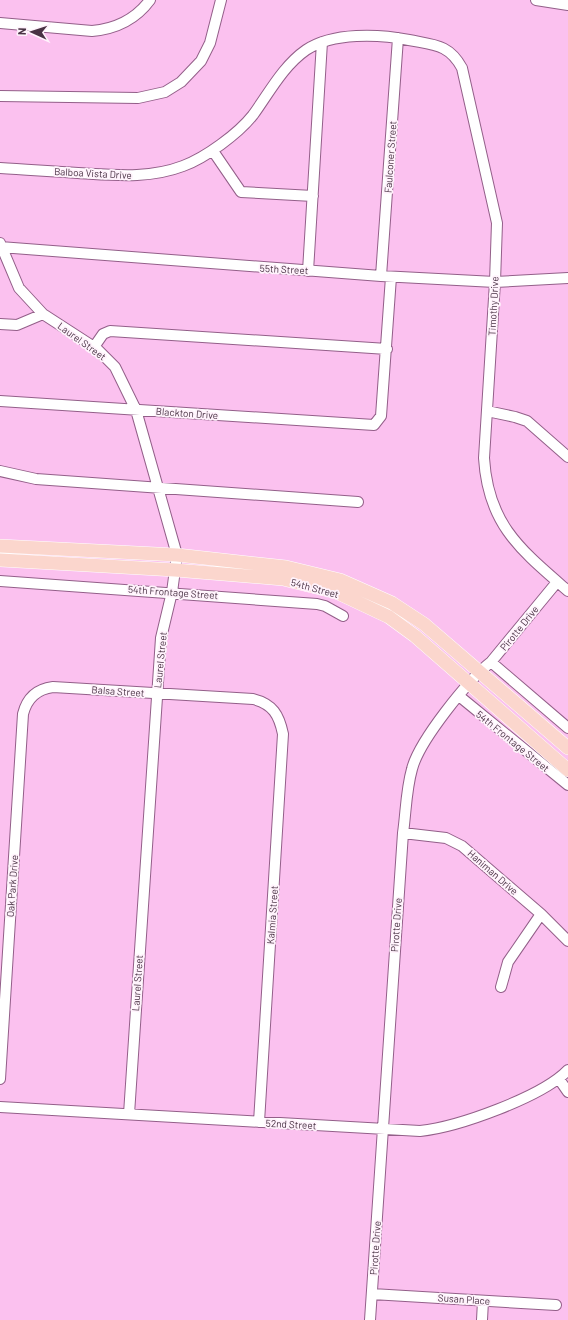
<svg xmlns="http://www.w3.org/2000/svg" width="568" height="1320" viewBox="0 0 568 1320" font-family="Barlow,sans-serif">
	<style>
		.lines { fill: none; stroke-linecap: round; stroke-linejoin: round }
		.minor-casing { stroke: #935f89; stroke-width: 12 }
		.major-casing { stroke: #fff; stroke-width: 14 }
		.minor { stroke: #fff; stroke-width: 10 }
		.major { stroke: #fbd6cd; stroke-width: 13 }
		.labels { text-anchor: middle; stroke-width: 3.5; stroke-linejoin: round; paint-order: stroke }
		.street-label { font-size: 10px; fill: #493244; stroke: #fff3fc }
	</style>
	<rect width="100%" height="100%" fill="#fbc1ef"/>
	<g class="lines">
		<defs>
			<path id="minor" d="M536 0 568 5
				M0 23 92 31C115 29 136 19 150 0
				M0 96 138 98 165 92 181 82 201 61 210 43 221 0
				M213 151 241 192 313 196
				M0 168C26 170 52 171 78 173 114 175 149 179 183 166 205 158 238 134 253 115 269 93 283 66 306 50 333 32 379 34 409 40 434 45 449 44 462 68L497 223 495 282 484 458C488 525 521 550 568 591
				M0 243 19 288 43 314 97 349 115 367 136 410 177 555 172 592 161 638 129 1114
				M0 247 381 276 495 282 568 278
				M308 271 322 42
				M381 276 398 38
				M0 324 17 325 43 314
				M94 347 103 334 110 331 387 349
				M0 401 374 425 381 416 391 277
				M487 411 515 417 527 421 568 457
				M0 471 36 479 358 502
				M0 581 317 604 325 606 343 616
				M491 662 568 728
				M459 696 568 785
				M403 833 446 838 462 846 541 914 568 941
				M501 987 508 962 541 914
				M0 1079 23 714C27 698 37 689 53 687L253 699C273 704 279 715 283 734L259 1122
				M559 1079 568 1092
				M0 1107 420 1131C458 1127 542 1097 568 1070
				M372 1294 556 1305
				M370 1320 403 833C406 812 406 790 412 769 419 741 468 680 491 662L557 582
				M482 1320 483 1301"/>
			<path id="major" d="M0 546 177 555 286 567 340 580 392 603 424 624 568 748
				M0 560 175 570 283 579 336 592 389 617 415 636 568 770"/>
		</defs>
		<use href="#minor" class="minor-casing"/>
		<use href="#major" class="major-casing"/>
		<use href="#minor" class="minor"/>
		<use href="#major" class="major"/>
	</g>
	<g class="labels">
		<g class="street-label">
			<text transform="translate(390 157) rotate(-86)" y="4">Faulconer Street</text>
			<text transform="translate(93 173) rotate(3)" y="4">Balboa Vista Drive</text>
			<text transform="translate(284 269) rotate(3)" y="4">55th Street</text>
			<text transform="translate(493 306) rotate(-87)" y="4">Timothy Drive</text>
			<text transform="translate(82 341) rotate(36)" y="4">Laurel Street</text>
			<text transform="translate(187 413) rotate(4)" y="4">Blackton Drive</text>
			<text transform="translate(315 588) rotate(15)" y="4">54th Street</text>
			<text transform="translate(173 592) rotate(4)" y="4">54th Frontage Street</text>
			<text transform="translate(519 628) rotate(-51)" y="4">Pirotte Drive</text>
			<text transform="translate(160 660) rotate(-84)" y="4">Laurel Street</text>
			<text transform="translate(118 691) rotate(4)" y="4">Balsa Street</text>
			<text transform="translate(513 741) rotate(39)" y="4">54th Frontage Street</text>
			<text transform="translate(493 872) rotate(41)" y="4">Haniman Drive</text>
			<text transform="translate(12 886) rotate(-86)" y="4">Oak Park Drive</text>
			<text transform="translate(272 915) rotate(-86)" y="4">Kalmia Street</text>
			<text transform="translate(396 925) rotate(-86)" y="4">Pirotte Drive</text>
			<text transform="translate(137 983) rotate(-86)" y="4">Laurel Street</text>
			<text transform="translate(291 1124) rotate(3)" y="4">52nd Street</text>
			<text transform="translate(375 1248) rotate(-86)" y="4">Pirotte Drive</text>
			<text transform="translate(464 1299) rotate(4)" y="4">Susan Place</text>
		</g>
	</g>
	<g transform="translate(32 32) rotate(273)" stroke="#fff3fc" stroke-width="3" paint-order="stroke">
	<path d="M0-3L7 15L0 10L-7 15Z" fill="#493244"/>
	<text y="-6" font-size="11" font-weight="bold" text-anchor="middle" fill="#493244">N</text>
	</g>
</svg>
